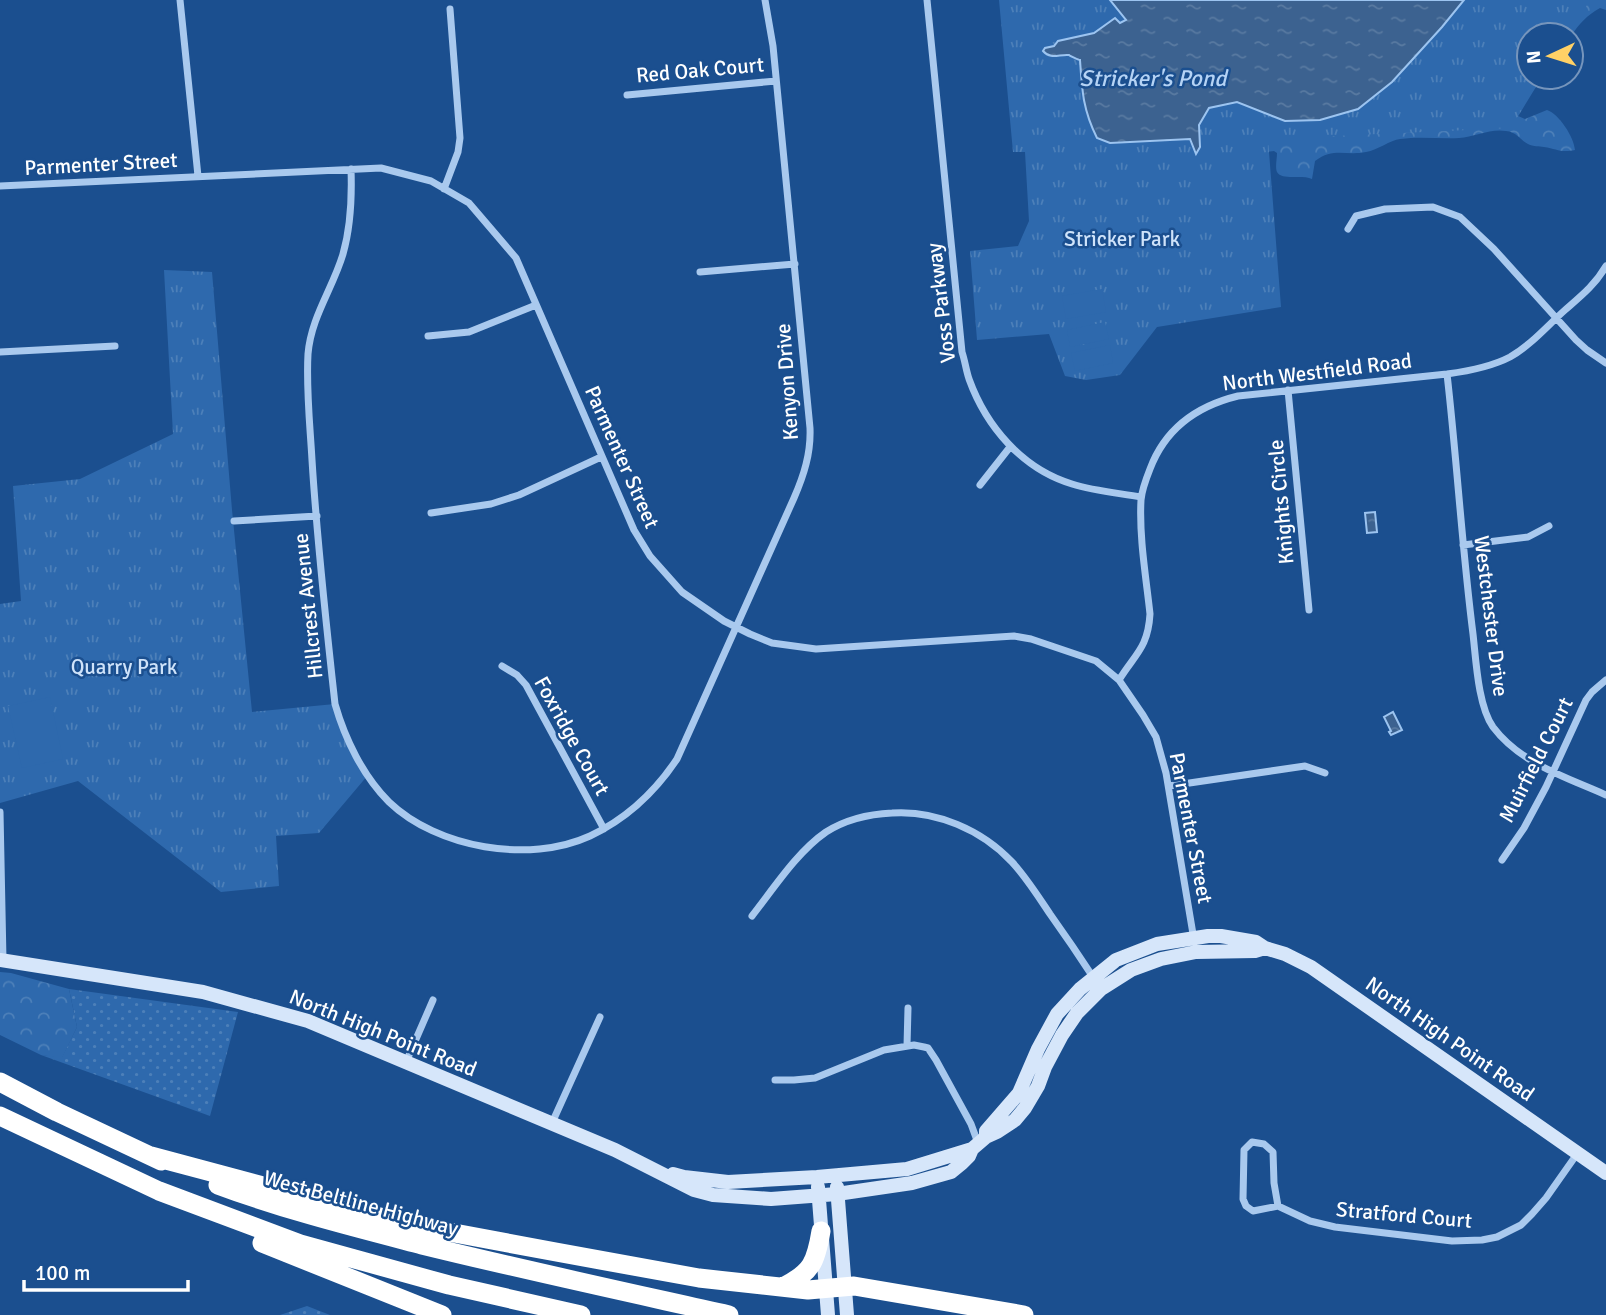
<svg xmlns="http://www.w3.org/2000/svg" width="1606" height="1315" viewBox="0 0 1606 1315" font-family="Signika,sans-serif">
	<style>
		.grass { fill: url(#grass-dots) }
		.forest { fill: url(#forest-crowns) }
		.park { fill: url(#park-tufts) }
		.pitch { fill: #2e69ad }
		.water { fill: url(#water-ripples); stroke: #9cc4f0; stroke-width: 2 }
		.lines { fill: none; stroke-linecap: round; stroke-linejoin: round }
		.street { stroke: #a9c9ee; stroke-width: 7 }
		.secondary { stroke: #d6e6fa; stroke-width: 14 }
		.highway { stroke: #fff; stroke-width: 19 }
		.labels { text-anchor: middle; stroke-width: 5; stroke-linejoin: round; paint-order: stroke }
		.street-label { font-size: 21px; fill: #fff; stroke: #1b4f8f }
		.park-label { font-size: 21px; fill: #cfe3fa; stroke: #1b4f8f }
		.water-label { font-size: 23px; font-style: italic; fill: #b5d3f5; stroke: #1b4f8f }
	</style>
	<defs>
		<pattern id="grass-dots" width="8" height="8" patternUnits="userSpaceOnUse" patternTransform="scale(1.75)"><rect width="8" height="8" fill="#2e69ad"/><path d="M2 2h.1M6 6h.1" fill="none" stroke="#4d80b9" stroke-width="1.8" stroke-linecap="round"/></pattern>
		<pattern id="forest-crowns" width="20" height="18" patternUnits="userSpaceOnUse" patternTransform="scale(1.75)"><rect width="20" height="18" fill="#2e69ad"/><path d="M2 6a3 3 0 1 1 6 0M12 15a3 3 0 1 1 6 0" fill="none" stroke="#4d80b9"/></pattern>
		<pattern id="park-tufts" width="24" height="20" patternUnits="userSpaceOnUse" patternTransform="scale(1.75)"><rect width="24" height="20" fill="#2e69ad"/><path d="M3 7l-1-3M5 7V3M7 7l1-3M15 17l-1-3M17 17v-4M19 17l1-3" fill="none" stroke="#4d80b9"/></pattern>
		<pattern id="water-ripples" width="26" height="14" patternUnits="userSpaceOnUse" patternTransform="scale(1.75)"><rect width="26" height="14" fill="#3c6290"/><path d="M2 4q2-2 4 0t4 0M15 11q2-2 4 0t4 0" fill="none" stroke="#597aa1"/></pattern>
	</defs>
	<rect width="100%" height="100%" fill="#1b4f8f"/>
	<path class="grass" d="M69 989 238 1012 210 1116 41 1055 62 1057 77 1027Z
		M307 1306 330 1315H280Z"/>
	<path class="forest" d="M1464 0H1606V10L1600 8C1587 15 1579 24 1571 36V35H1529V77H1544L1518 109V116L1525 119 1547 110C1559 114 1574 137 1575 150 1561 153 1557 149 1544 147 1539 146 1534 147 1528 144 1520 140 1517 132 1506 131 1491 128 1474 137 1459 138 1440 139 1420 136 1400 139 1390 140 1378 150 1366 152 1346 156 1333 147 1315 161L1312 179C1302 174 1282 181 1277 172 1275 167 1277 159 1277 153L1274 151 1266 152 1200 147Z
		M0 972 11 973 69 989 77 1027 62 1058 41 1055 0 1035Z"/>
	<path class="park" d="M999 0H1590L1569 35H1529V77H1542L1511 128 1268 139 1281 307 1157 327 1120 375 1086 380 1065 376 1049 334 977 340 970 251 1018 246 1029 221 1025 152H1013Z
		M164 270 212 272 232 510 252 712 335 704 340 722 368 775 319 833 276 836 279 886 221 892 78 781 0 803V604L21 601 13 486 80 479 173 434Z"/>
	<path class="pitch" d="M1102 289 1106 312 1066 319 1062 296Z
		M1105 322 1109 339 1070 347 1067 330Z
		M1110 345 1113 363 1075 371 1071 353Z
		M50 697 63 759 22 768 8 706Z"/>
	<path class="water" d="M1110 0H1464L1442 27 1392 82 1358 109 1320 120 1285 121 1237 102 1209 108 1199 125 1200 147 1196 154 1190 139 1110 143 1097 138C1083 110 1082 91 1080 60 1079 60 1070 56 1069 55 1059 54 1051 60 1043 51L1045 48 1054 46 1058 41 1094 33 1115 18 1120 23 1126 20Z
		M1375 512 1377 532 1367 533 1365 513Z
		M1393 712 1402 730 1391 735 1389 732 1391 731 1384 717Z"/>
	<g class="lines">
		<path class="street" d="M180 0 198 176
			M927 0 962 352C965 361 966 370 969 379 986 426 1022 469 1072 484 1094 491 1118 493 1141 497
			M627 95 776 81
			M351 169C352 197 351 226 343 254 333 288 311 317 308 354 306 389 310 425 312 460 317 541 326 623 335 704 345 739 363 776 389 802 437 848 529 864 590 836 626 819 655 792 677 759L794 498C804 475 811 453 810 428L773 46 765 0
			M0 186 381 168 431 181 469 203 516 258 634 530 650 556 682 592 724 621 750 634 772 643 816 649 1014 636 1031 639 1096 661 1119 680 1143 715 1156 737 1166 773 1194 940
			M444 189 458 152 460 138 450 9
			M1348 229 1356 216 1385 209 1433 207 1460 217 1494 249 1576 340 1587 350 1606 363
			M700 272 795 264
			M428 336 469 332 536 305
			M0 352 115 346
			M1447 374C1457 461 1462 548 1473 634 1476 660 1478 706 1493 727 1521 764 1566 777 1606 795
			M1288 390 1309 610
			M980 485 1010 447
			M431 513 491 504 519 495 601 457
			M234 521 317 516
			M1463 545 1528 537 1549 526
			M502 666 517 675 526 685 604 829
			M1119 680C1135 654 1148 648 1150 614 1146 577 1139 537 1141 500 1142 489 1146 479 1150 469 1165 429 1197 406 1238 396L1447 374C1469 371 1491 367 1510 357 1531 345 1547 326 1565 310 1581 296 1595 285 1606 266
			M1169 786 1305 766 1325 773
			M0 812 3 960
			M1502 860 1524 828 1546 787 1586 700 1592 692 1606 680
			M752 916C774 888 797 852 826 832 845 820 870 814 892 813 936 810 982 830 1012 862 1026 877 1038 896 1050 914 1065 935 1080 957 1095 980
			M907 1046 908 1008
			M406 1062 433 1000
			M775 1080H794L815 1078 884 1050 914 1045 924 1047 928 1048 936 1060 971 1124 978 1143
			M552 1123 600 1017
			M1278 1206 1274 1183 1273 1152 1264 1144 1252 1142 1244 1150 1243 1199 1246 1206 1253 1211 1278 1206 1310 1221 1335 1227 1452 1241 1482 1240 1497 1237 1521 1225 1532 1214 1546 1198 1577 1154"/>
		<path class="secondary" d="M0 960 203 992 308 1021 615 1150 694 1190 713 1195 771 1199 837 1194 912 1183 951 1172 962 1163 969 1156 972 1149 986 1137 997 1132 1015 1120 1025 1108 1038 1086 1045 1067 1062 1035 1077 1013 1101 989 1131 970 1161 959 1196 952 1255 951 1265 948
			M986 1137V1131L1019 1093 1038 1049 1057 1014 1080 989 1116 960 1157 944 1208 936H1221L1256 942 1265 948 1285 954 1311 967 1606 1173
			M673 1174 684 1177 728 1182 817 1177 907 1169 972 1149
			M818 1187 828 1315
			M837 1187 847 1315"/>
		<path class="highway" d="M0 1082 57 1112 161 1161
			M0 1116 159 1191 300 1244 449 1285 581 1315
			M151 1156 406 1224 556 1252 699 1278 808 1290 854 1286 1024 1315
			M218 1185C285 1210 353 1227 422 1245 524 1270 626 1292 729 1315
			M262 1243 442 1315
			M783 1287C812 1272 816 1262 821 1231"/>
	</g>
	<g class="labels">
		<g class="street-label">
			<text transform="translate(700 70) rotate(-5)" y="7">Red Oak Court</text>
			<text transform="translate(101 164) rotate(-3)" y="7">Parmenter Street</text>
			<text transform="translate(941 303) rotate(-97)" y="7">Voss Parkway</text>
			<text transform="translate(1317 372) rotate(-7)" y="7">North Westfield Road</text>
			<text transform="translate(787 382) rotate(-94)" y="7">Kenyon Drive</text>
			<text transform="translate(622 457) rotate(66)" y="7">Parmenter Street</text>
			<text transform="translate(1281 502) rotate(-95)" y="7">Knights Circle</text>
			<text transform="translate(308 606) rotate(-96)" y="7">Hillcrest Avenue</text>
			<text transform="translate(1491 616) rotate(83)" y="7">Westchester Drive</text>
			<text transform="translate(572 736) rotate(61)" y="7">Foxridge Court</text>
			<text transform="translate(1536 760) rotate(-63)" y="7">Muirfield Court</text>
			<text transform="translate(1191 828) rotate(79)" y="7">Parmenter Street</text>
			<text transform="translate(383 1033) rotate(22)" y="7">North High Point Road</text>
			<text transform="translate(1450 1039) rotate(35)" y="7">North High Point Road</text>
			<text transform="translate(361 1203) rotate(15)" y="7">West Beltline Highway</text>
			<text transform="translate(1404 1215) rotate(5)" y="7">Stratford Court</text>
		</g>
		<g class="park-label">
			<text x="1122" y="246">Stricker Park</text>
			<text x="124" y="674">Quarry Park</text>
		</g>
		<g class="water-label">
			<text x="1153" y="86">Stricker's Pond</text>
		</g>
	</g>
	<g transform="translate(1550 56) rotate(266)"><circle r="33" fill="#1b4f8f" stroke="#7695bc" stroke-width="2"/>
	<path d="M0-5L12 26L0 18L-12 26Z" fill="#ffd166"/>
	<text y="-10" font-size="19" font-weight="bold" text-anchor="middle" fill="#ffffff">N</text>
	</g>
	<path d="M24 1280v10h164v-10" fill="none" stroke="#ffffff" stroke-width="3.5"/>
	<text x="35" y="1280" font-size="21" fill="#ffffff" stroke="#1b4f8f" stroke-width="5" paint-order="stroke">100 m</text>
</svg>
